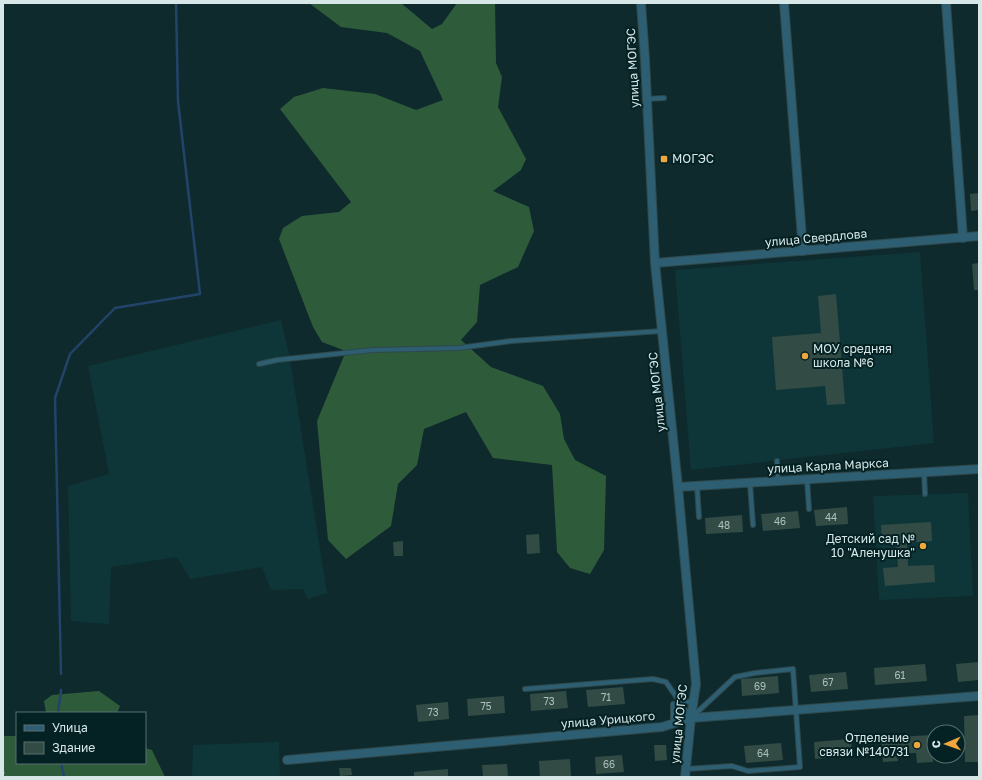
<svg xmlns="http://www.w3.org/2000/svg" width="982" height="780" viewBox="0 0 982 780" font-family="'Golos Text',sans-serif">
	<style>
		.built { fill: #0e3639 }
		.forest { fill: #2e5c3a }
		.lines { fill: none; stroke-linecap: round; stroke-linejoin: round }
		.stream { stroke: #23436a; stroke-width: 2.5 }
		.building { fill: #324c45 }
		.lane-casing { stroke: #2e484b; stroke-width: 6 }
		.street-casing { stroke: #2e484b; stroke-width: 10 }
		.path { stroke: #657c7e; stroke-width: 1.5; stroke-dasharray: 3 3; stroke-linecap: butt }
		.lane { stroke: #2e5e72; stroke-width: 4 }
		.street { stroke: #2e5e72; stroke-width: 8 }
		.poi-dot { fill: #efa73d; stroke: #042123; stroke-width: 1.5 }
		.labels { text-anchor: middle; stroke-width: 4; stroke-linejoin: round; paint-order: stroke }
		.number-label { font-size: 10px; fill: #aec0bf }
		.street-label { font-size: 12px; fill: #d7e7e8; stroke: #042123 }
		.poi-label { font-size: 12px; fill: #d7e7e8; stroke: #042123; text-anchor: start }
	</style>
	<rect width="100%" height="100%" fill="#0e2a2d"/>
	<path class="built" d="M920 252 934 443 691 470 675 270Z
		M281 320 289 354 327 593 308 599 303 589 271 590 262 567 190 579 177 557 111 567 109 624 71 621 68 486 109 474 88 366Z
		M968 493 973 596 879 600 873 496Z
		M279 742 280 777H192L193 745Z"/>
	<path class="forest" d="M309 3H401L432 29 442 24 457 3H495L496 63 502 77 498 107 526 159 521 170 493 191 529 207 534 231 518 267 480 285 477 322 461 340 491 367 543 386 560 414 564 439 575 460 606 476 604 550 590 574 570 568 557 552 552 465 493 458 466 412 424 429 417 465 398 484 391 526 346 559 328 540 317 421 346 351 322 342 313 327 279 239 283 228 302 216 339 212 351 202 280 109 294 97 323 88 375 94 416 110 443 100 420 51 387 33 341 27Z
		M99 691 120 706 117 713H46L44 701 52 695Z
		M3 736H17V763H145V748L152 750 165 777H3Z"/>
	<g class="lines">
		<path class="stream" d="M61 674 55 398 70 354 115 308 200 294 178 101 176 3
			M58 713 61 690
			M61 763 64 777"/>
	</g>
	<path class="building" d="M979 193V210L971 211 970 194Z
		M979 263V290H974L972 264Z
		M836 294 845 404 827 405 825 386 776 390 772 337 821 333 818 296Z
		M847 507 848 524 816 526 814 510Z
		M798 511 800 528 763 531 761 514Z
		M742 515 743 532 706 534 705 518Z
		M931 522 932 541 907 543 908 566 934 565 935 582 885 586 883 568 898 567 896 543 882 544 881 525Z
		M539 534 540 553 527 554 526 535Z
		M403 541V556H394L393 542Z
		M979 662V680L958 682 956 664Z
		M925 664 927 681 875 685 874 668Z
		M846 672 848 689 811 692 809 675Z
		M778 676 779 693 742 696 741 679Z
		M623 687 625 704 588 707 586 690Z
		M566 691 568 708 531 711 530 694Z
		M504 696 505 713 468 716 467 699Z
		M448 702 449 719 418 722 416 705Z
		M979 715V762H965L964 716Z
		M931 735 933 762 917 763 916 753 897 754 898 761 883 762 881 738Z
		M851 739 852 756 815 759 814 742Z
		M781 743 783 760 746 763 744 746Z
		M654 745H666L667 760 655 761Z
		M622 755 624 772 596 774 595 757Z
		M570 759 571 776 540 777 539 761Z
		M507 764 508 777H483L482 765Z
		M339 768H351L352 775 340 776Z
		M448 769V777H414V772Z"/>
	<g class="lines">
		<defs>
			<path id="lane" d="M647 99 664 98
				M259 364 277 360 373 350 459 348 511 341 662 331
				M777 461 778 481
				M924 472 925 494
				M807 479 809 509
				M750 483 753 525
				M697 486 699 517
				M525 689 653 679 666 682 691 718 735 677 755 673 793 669 800 767 748 771 732 766 686 769
				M673 723V704L693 701"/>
			<path id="street" d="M641 3 645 59 655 263 678 487 696 684 691 718 685 777
				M784 3 803 251
				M946 3 963 238
				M655 263 979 236
				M678 487 979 469
				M287 760 662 727 691 718 979 696"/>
		</defs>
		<use href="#lane" class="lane-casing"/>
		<use href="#street" class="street-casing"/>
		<path class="path" d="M3 771 7 777"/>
		<use href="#lane" class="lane"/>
		<use href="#street" class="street"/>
	</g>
	<g class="poi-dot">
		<rect x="660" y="155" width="8" height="8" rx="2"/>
		<circle cx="805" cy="356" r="4"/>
		<circle cx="923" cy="546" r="4"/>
		<circle cx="917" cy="745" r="4"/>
	</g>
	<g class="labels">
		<g class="number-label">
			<text x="831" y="521">44</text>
			<text x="780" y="525">46</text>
			<text x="724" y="529">48</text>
			<text x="900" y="679">61</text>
			<text x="828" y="686">67</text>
			<text x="760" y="690">69</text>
			<text x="606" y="701">71</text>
			<text x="549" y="705">73</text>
			<text x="486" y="710">75</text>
			<text x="433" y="716">73</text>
			<text x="763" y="757">64</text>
			<text x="609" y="768">66</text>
		</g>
		<g class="street-label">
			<text transform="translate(633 68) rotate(-93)" y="4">улица МОГЭС</text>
			<text transform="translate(816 238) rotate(-5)" y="4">улица Свердлова</text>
			<text transform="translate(657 392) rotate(-96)" y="4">улица МОГЭС</text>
			<text transform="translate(828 466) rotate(-3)" y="4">улица Карла Маркса</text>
			<text transform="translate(608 720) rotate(-5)" y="4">улица Урицкого</text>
			<text transform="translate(679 724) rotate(-84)" y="4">улица МОГЭС</text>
		</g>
		<g class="poi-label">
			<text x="672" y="163">МОГЭС</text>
			<text x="813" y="353">МОУ средняя<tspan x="813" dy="14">школа №6</tspan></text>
			<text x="915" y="543" text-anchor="end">Детский сад №<tspan x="915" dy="14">10 "Аленушка"</tspan></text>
			<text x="909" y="742" text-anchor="end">Отделение<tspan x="909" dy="14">связи №140731</tspan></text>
		</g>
	</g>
	<rect width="982" height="780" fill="none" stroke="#d7e7e8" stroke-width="8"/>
	<rect x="16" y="712" width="130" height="52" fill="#042123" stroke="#587072"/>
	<rect x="24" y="725" width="20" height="6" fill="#2e5e72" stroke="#587072"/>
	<text x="52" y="732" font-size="12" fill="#d7e7e8">Улица</text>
	<rect x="24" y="742" width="20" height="12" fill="#324c45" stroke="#587072"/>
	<text x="52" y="752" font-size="12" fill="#d7e7e8">Здание</text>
	<g transform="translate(946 744) rotate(268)"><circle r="19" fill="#042123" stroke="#587072"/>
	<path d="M0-3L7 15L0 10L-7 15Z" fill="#efa73d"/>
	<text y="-6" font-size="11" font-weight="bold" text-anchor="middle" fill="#d7e7e8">С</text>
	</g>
</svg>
